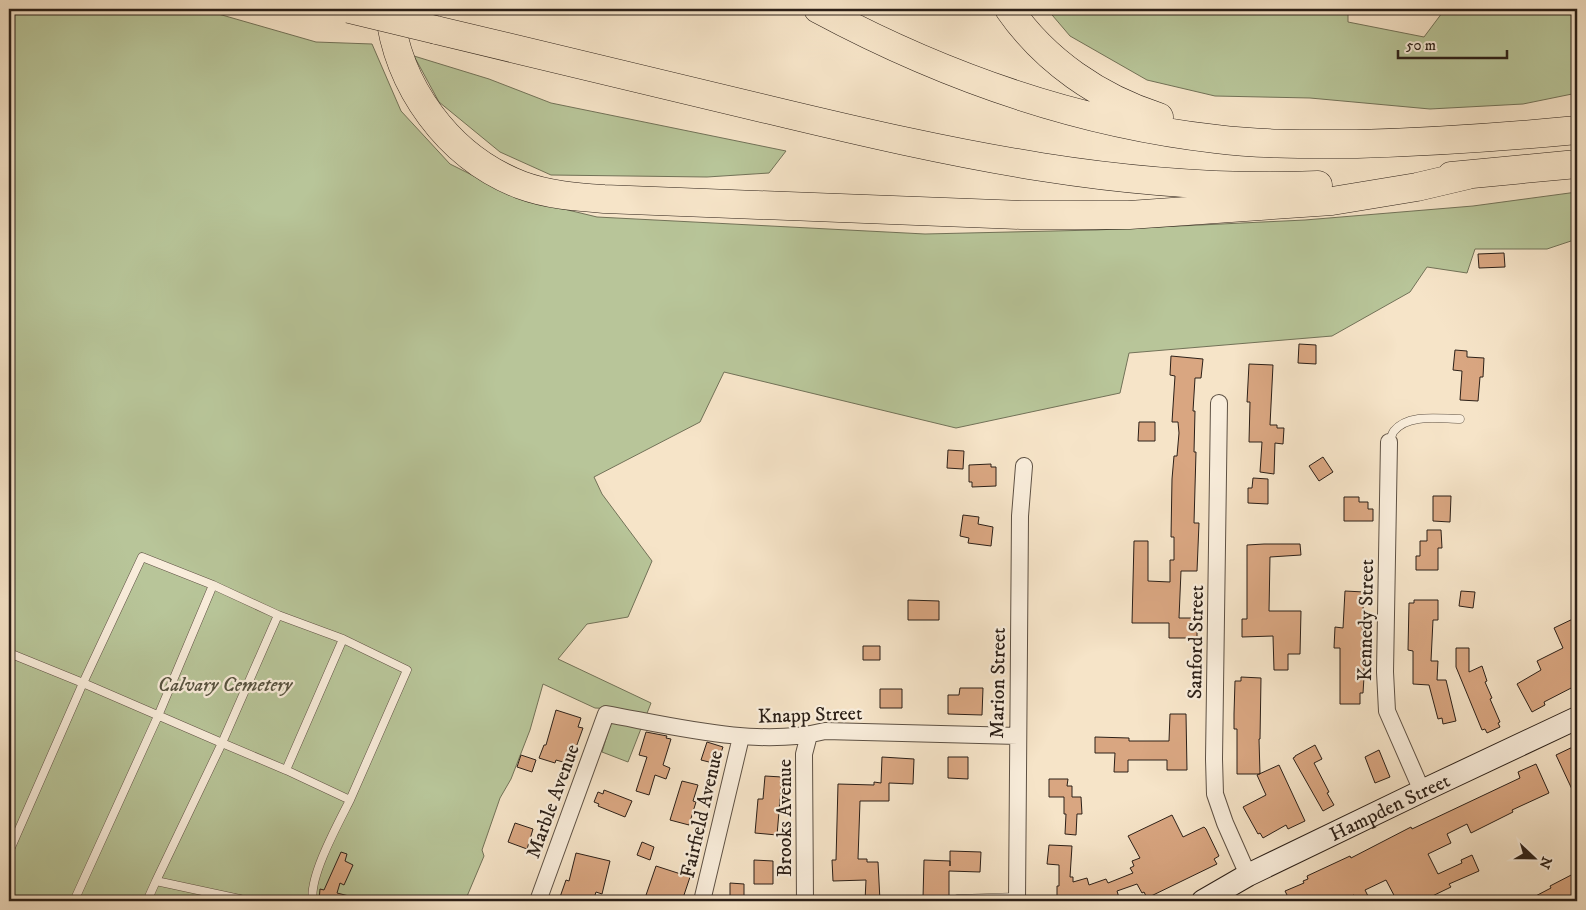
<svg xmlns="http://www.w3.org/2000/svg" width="1586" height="910" viewBox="0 0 1586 910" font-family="'IM FELL DW Pica',serif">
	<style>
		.green { fill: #b8c599; stroke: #727258 }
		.building { fill: #d9a681; stroke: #2c2018 }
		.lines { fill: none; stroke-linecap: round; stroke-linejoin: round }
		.lane-casing { stroke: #5e5144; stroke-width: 9 }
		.street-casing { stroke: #5e5144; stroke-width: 18 }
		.secondary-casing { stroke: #2c2018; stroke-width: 24 }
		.highway-casing { stroke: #2c2018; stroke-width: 29 }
		.lane { stroke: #f9eddb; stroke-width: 8 }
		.street { stroke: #f9eddb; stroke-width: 16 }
		.secondary { stroke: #f9eddb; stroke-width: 22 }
		.highway { stroke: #f6e4c8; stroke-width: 28 }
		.highway-bridge-casing { stroke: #2c2018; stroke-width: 29; stroke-linecap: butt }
		.highway-bridge { stroke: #f6e4c8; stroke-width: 28 }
		.labels { text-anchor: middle; stroke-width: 4.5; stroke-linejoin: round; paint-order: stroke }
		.street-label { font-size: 20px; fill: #2c2018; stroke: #f9eddb }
		.park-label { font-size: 20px; font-style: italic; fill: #56523f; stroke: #f9eddb }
	</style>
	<rect width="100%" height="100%" fill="#f6e4c8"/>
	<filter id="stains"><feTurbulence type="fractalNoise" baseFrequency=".004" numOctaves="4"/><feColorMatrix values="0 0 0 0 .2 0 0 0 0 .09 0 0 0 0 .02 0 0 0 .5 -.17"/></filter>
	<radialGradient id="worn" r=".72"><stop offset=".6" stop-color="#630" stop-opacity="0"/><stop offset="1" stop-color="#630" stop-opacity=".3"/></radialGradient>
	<path class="green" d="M9 9H201L316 42 372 44 401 111 450 164 518 198 597 217 925 234 1096 230 1305 220 1473 206 1577 192V239L1547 249H1475L1467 273 1427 267 1410 292 1332 336 1129 353 1120 393 956 428 724 372 700 422 594 477 602 494 652 561 628 617 587 624 558 659 651 703 628 762 602 752 615 709 595 708 543 684 530 730 511 779 500 798 482 850 484 856 465 901H9Z
		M1047 9H1348V22L1424 37 1445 9H1577V93L1523 104 1430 109 1310 98 1215 96 1147 80 1070 36Z
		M414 56 489 79 551 103 786 151 769 173 707 177 551 175 500 152 439 102Z"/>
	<path class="building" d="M1504 253 1505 267 1479 268 1478 254Z
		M1299 344 1316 345V364L1298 363Z
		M1455 350 1467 351V357L1484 358 1483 377H1480L1478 401 1460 400 1462 371 1453 370Z
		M1171 356 1203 359 1201 378H1195L1193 411H1195L1194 452H1196L1194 523H1199L1197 571H1181L1179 618H1192V623H1197V638H1169V623H1132L1134 541H1148V581L1170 582V560H1174V537H1171L1172 479 1174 456H1177L1179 433 1178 422H1172L1175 376 1170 375Z
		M1249 364 1273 365 1270 425H1277V428H1284L1283 444 1275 443 1274 474 1260 472 1262 442H1249L1250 402H1247Z
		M1139 422H1155V441H1138Z
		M948 450 964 451 963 469 947 468Z
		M1323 457 1333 472 1319 481 1309 466Z
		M991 464V467H996V486L972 487V482H969V465Z
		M1253 478 1268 479V504L1248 503V488H1252Z
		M1433 496H1451L1450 522 1433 521Z
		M1344 497H1359V502H1368V509H1373V521H1344Z
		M963 515 979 517 978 524 993 527 991 546 968 543 969 538 960 536Z
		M1427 530H1441L1442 548H1438V570H1416V556H1420V541H1427Z
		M1264 544H1300L1301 555 1270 557 1269 611H1301L1300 654H1288V670H1274L1273 636 1242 637V619H1247V545Z
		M1345 591 1364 592 1362 628 1364 633V677L1363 693H1360V704H1340V648H1334L1335 627 1343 628Z
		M1461 591 1475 592 1473 608 1459 606Z
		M908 600 939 601V620H908Z
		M1414 600H1438V620H1433L1431 661H1438L1437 680H1446L1456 721 1443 724 1442 718 1438 719 1429 685 1413 684V651L1408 650 1409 603H1414Z
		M1577 617V685L1544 702 1545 705 1532 712 1517 684 1541 670 1537 661 1563 648 1554 628Z
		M863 646H880V660H863Z
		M1456 648H1469V672L1482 666 1487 681 1485 682 1492 698 1490 699 1500 722 1498 723 1500 727 1487 733 1485 729 1482 730 1456 667Z
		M1241 677 1261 678 1260 739H1259L1260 774H1237V729H1234V714L1235 681H1241Z
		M960 688H983L982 715 948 714V695H959Z
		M880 689H902V708H880Z
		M556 710 581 718 578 727 583 728 570 764 556 760 555 763 539 758 544 745H546Z
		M1170 714H1186L1187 770H1167V760H1128V772H1114L1115 753H1095V737L1129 738V741H1169Z
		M646 732 667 736 666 738 671 739 663 765 670 768 666 779 655 775 649 795 636 791 647 757 639 755Z
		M707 742 723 747 717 764 701 760Z
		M1315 745 1322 759 1314 763 1329 792 1327 793 1334 805 1323 811 1293 758 1295 757V756Z
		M1577 745V800L1556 755Z
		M1379 750 1390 777 1375 783 1365 757Z
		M521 755 536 760 532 772 517 767Z
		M882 757 914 759 913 784 889 783V801H860L858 859H867V862H878L880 901H865L866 880 833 881 832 860H836L838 784 874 785V782L881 783Z
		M948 757H968V779L948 778Z
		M1536 764 1549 793 1512 810 1513 812 1471 833 1467 824 1447 834 1451 843 1428 854 1438 874 1462 863 1461 860 1472 855 1479 871 1449 884 1451 887 1422 901H1397L1386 880 1365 890 1369 898 1363 901H1357L1354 895 1340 901H1290L1285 891 1304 883 1303 881 1308 879 1307 876 1350 856 1351 858 1411 827 1412 829 1520 778 1518 772Z
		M1279 765 1305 821 1288 829 1286 825 1263 838 1260 833 1258 834 1243 807 1266 795 1257 775Z
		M765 776 782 777 777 835 755 833 758 799H763Z
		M1049 779H1068L1067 786H1072V797H1081L1082 814H1077L1076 835 1065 834 1066 814H1064V797H1049Z
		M682 781 698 785 693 801 696 802 689 825 670 820Z
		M604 790 632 801 625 817 598 806 599 804 594 802 598 792 603 794Z
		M1172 815 1183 837 1204 827 1206 829 1219 856 1214 859 1217 864 1147 898 1144 892 1142 893 1137 884 1117 891 1120 901H1057V886H1059V865L1047 864 1049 845 1072 846 1070 877H1073V882L1087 878 1089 885 1106 879 1108 883 1133 873 1130 868 1134 866 1132 861 1140 858 1128 836Z
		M515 823 533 829 527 849 508 842Z
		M642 842 654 847 650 860 637 855Z
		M950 851 981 852 980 872 949 871V899L923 898 924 860 950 861V866Z
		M341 852 347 854 345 861 353 865 344 885 340 883 337 893 353 897V901H319L320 889 324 890Z
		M576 853 610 861 602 894 596 892 593 901H573L560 897 566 880 569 881Z
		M754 860 773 861V884H754Z
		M656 866 690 877 682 901H644Z
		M1577 872V892L1560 901H1526L1551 888 1550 886Z
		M730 883 744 884V897L730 896Z"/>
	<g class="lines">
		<defs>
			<path id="lane" d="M1389 442C1391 439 1392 433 1394 431 1408 413 1441 419 1460 419
				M278 615 343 639 286 770 350 800 407 670 343 639
				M9 653 83 683 222 743 278 615 213 585
				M9 852 83 683 142 557 213 585 158 716 74 901
				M957 899 1017 897
				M147 901 156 881
				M249 901 156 881 222 743 286 770
				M313 901C308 878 339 822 350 800"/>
			<path id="street" d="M1219 403 1214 759 1215 794 1225 823 1248 875
				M1389 442 1385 672 1387 711 1422 791
				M538 901 606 714C673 726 758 748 825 731L1018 736
				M702 901 741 737
				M805 901 804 754 809 735
				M1017 901 1020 516 1024 466"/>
			<g id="secondary">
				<path id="s1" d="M1203 901 1248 875 1422 791 1577 718"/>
			</g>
			<path id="highway" d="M389 9C397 86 448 157 521 185 548 195 576 197 604 199L1021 215H1129L1332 201 1417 187 1468 175
				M818 9C941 75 1075 123 1216 139 1263 145 1310 144 1357 144 1431 142 1504 137 1577 130
				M1009 9C1045 61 1099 98 1159 117
				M436 30C547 56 658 83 770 110 953 154 1128 193 1318 185
				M1451 176 1577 164"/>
		</defs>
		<use href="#lane" class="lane-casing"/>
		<use href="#street" class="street-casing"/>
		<use href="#secondary" class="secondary-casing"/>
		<use href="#highway" class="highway-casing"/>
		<use href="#lane" class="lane"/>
		<use href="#street" class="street"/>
		<use href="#secondary" class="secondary"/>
		<use href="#highway" class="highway"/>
		<defs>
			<path id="highway-bridge" d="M349 9 436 30"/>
		</defs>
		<use href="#highway-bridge" class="highway-bridge-casing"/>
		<use href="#highway-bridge" class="highway-bridge"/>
	</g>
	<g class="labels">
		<g class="street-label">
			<text transform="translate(1365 620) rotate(-89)" y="7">Kennedy Street</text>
			<text transform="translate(1195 642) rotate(-89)" y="7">Sanford Street</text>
			<text transform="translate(997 683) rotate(-89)" y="7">Marion Street</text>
			<text transform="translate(810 714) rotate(-2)" y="7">Knapp Street</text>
			<text transform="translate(552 801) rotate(-70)" y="7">Marble Avenue</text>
			<text dy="7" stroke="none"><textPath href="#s1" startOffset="209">Hampden Street</textPath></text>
			<text transform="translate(701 814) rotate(-77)" y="7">Fairfield Avenue</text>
			<text transform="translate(784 818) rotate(-90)" y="7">Brooks Avenue</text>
		</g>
		<g class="park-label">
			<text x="225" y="691">Calvary Cemetery</text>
		</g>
	</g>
	<rect width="1586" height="910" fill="none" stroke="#f6e4c8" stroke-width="30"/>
	<rect x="10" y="10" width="1566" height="890" fill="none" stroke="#2c2018" stroke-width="2.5"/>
	<rect x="15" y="15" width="1556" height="880" fill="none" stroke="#2c2018"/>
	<g transform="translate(1534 858) rotate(112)" stroke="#f9eddb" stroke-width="4" paint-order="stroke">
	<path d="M0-4L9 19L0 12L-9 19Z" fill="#2c2018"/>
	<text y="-8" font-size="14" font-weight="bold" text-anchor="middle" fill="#2c2018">N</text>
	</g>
	<path d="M1398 50v8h109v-8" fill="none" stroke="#2c2018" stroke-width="2.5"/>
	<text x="1406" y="50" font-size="15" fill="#2c2018" stroke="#f9eddb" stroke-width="4" paint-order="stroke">50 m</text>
	<rect width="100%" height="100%" filter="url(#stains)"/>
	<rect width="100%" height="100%" fill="url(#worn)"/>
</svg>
